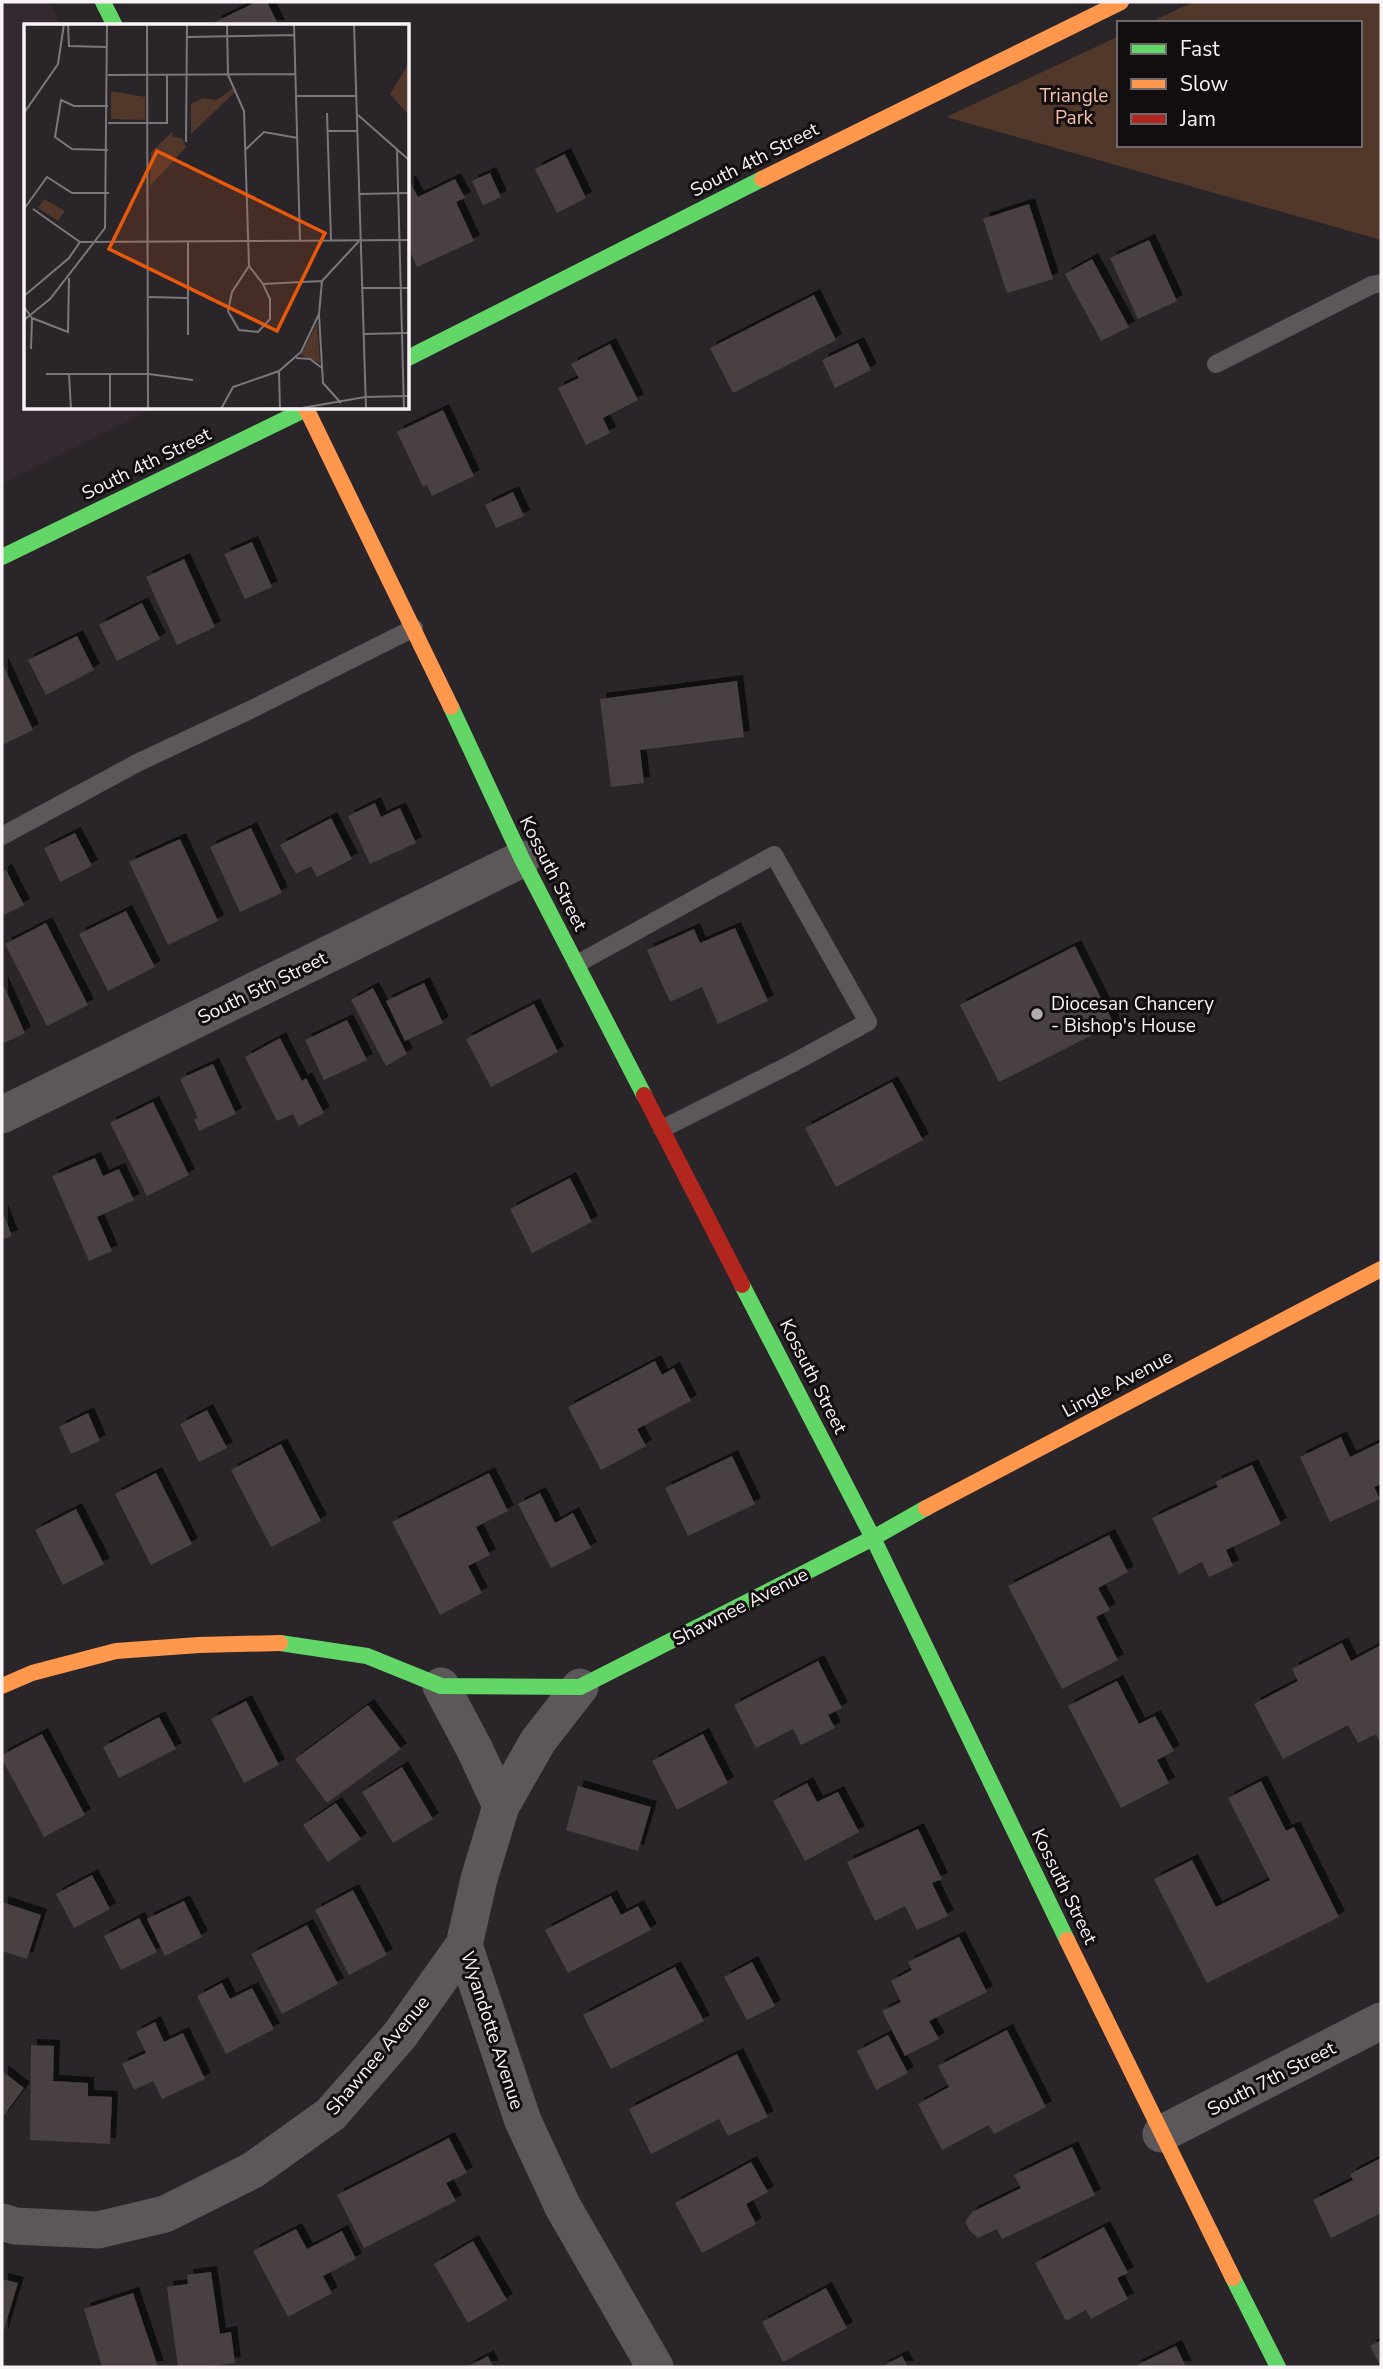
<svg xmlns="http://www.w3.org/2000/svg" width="1383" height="2369" viewBox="0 0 1383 2369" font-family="'Nunito Sans',sans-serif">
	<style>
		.built { fill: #342831 }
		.green { fill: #52372b }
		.building { fill: #4a4042; filter: url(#shadow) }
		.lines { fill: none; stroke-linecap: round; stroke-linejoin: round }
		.lane { stroke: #5c585a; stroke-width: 18 }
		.street { stroke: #5c585a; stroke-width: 37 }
		.fast { stroke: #63d668; stroke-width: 16 }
		.slow { stroke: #ff974d; stroke-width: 16 }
		.jam { stroke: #b3261e; stroke-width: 16 }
		.poi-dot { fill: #b0abaf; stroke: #120e10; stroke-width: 2.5 }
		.labels { text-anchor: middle; stroke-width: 6; stroke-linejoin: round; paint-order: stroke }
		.park-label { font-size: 19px; fill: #f7c1a7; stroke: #120e10 }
		.street-label { font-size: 19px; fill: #f9f3f7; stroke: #120e10 }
		.poi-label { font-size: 19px; fill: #f9f3f7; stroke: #120e10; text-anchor: start }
		.inset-road { fill: none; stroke: #7c777b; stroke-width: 2 }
		.view { fill: #e8590c; fill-opacity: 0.15; stroke: #e8590c; stroke-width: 3.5 }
		.inset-edge { fill: none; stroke: #f9f3f7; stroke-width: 3.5 }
	</style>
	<defs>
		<filter id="shadow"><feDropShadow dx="6" dy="-6" stdDeviation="0" flood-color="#0009"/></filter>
	</defs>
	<rect width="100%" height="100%" fill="#292528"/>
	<path class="built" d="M2 2H49L61 26H26V408H154L2 484Z"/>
	<path class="green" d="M1194 2H1381V240L946 117 1119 36V145H1360V23H1148Z"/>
	<path class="building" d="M256 2H267L279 26H217L215 22Z
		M565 154 586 198 557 213 535 169Z
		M490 173 501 197 483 205 472 181Z
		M455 179 465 198 456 202 474 241 417 267 408 247V183L410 182 418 197Z
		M1029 204 1053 279 1007 293 983 219Z
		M1149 240 1177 301 1138 319 1110 258Z
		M1092 259 1129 327 1101 341 1065 274Z
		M814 295 836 340 733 393 710 348Z
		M858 343 871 370 835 388 822 360Z
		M610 344 638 400 603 418 610 433 586 445 558 388 579 378 571 364Z
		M443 410 474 476 432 496 427 485 423 487 397 432Z
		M513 492 524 516 496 528 485 505Z
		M252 542 272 587 245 599 224 554Z
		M184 559 215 627 177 645 146 577Z
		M142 603 160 639 117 661 99 625Z
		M77 636 94 670 46 695 28 660Z
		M2 663 33 730 2 745Z
		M737 681 744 737 640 750 644 783 611 787 600 699Z
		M375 803 381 817 400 808 416 843 370 864 348 816Z
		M331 818 352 859 317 877 311 866 296 874 280 845Z
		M251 828 282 893 240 912 210 847Z
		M75 833 92 866 60 882 44 848Z
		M180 839 218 921 168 945 129 862Z
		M6 870 24 905 2 916V872Z
		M126 911 155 967 108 991 79 934Z
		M46 923 88 1005 47 1026 5 944Z
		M735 928 768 1001 718 1024 702 987 670 1002 647 950 694 929 700 943Z
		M1075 946 1114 1024 999 1082 960 1005Z
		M2 982 25 1033 2 1044Z
		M424 983 443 1023 405 1041 386 1001Z
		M373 988 407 1054 386 1066 351 1000Z
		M534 1004 558 1052 491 1087 466 1039Z
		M347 1020 367 1060 324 1080 305 1040Z
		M280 1038 302 1081 306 1078 324 1113 299 1126 293 1114 277 1121 245 1057Z
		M213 1064 236 1114 199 1131 194 1119 198 1118 180 1079Z
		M892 1082 923 1140 836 1187 805 1128Z
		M153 1102 189 1175 147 1196 110 1123Z
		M95 1158 103 1176 119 1169 134 1200 97 1217 112 1251 89 1261 52 1176Z
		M570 1178 592 1222 532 1253 510 1209Z
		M2 1210 12 1236 2 1240Z
		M655 1361 662 1375 674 1368 691 1401 637 1429 646 1446 601 1470 568 1407Z
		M207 1410 227 1448 199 1462 180 1424Z
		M88 1413 100 1441 71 1454 59 1427Z
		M1341 1437 1350 1457 1381 1442V1484L1374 1487 1380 1499 1330 1522 1300 1457Z
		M281 1444 321 1521 271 1547 231 1470Z
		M732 1456 755 1504 688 1536 665 1488Z
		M1252 1465 1281 1524 1226 1550 1233 1566 1209 1577 1202 1562 1179 1574 1152 1518 1218 1487 1215 1482Z
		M156 1473 192 1544 151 1565 115 1494Z
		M489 1473 508 1511 476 1527 490 1555 468 1566 482 1593 440 1615 392 1522Z
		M540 1493 555 1523 573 1513 591 1548 551 1568 518 1504Z
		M76 1509 104 1564 63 1585 35 1530Z
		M1109 1535 1128 1572 1098 1588 1110 1610 1096 1617 1118 1660 1062 1689 1008 1586Z
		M1342 1643 1351 1661 1381 1645V1745L1376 1734 1358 1743 1348 1725 1283 1759 1254 1704 1298 1681 1292 1669Z
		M818 1661 842 1708 828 1715 835 1728 801 1745 793 1729 756 1748 734 1705Z
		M1117 1681 1139 1724 1155 1716 1174 1751 1157 1760 1169 1783 1121 1808 1068 1706Z
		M246 1701 279 1765 244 1783 211 1719Z
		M368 1705 401 1749 327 1803 295 1759Z
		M159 1717 176 1749 119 1778 103 1747Z
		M42 1734 85 1815 44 1837 2 1759V1755Z
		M703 1734 728 1783 677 1810 652 1761Z
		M402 1767 433 1819 393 1843 362 1792Z
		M1261 1781 1286 1831 1294 1827 1339 1917 1207 1983 1154 1879 1192 1860 1216 1907 1270 1880 1228 1798Z
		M807 1783 817 1802 838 1792 859 1832 805 1861 773 1801Z
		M578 1786 651 1807 638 1851 566 1830Z
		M336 1803 361 1839 328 1862 303 1825Z
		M918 1829 942 1879 932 1883 948 1916 917 1930 905 1906 875 1921 847 1862Z
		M92 1875 110 1909 74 1928 56 1894Z
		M353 1890 387 1955 349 1975 315 1910Z
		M611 1896 621 1915 638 1906 651 1930 568 1973 545 1930Z
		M184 1901 202 1937 165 1956 147 1919Z
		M2 1902 41 1915 27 1959 2 1951Z
		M139 1918 157 1952 121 1970 104 1936Z
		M307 1925 338 1984 282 2014 251 1954Z
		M959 1937 987 1992 929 2021 939 2039 905 2056 882 2011 901 2002 891 1981 912 1970 908 1962Z
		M752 1962 775 2006 747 2020 724 1977Z
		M675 1967 704 2021 611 2069 583 2015Z
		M222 1983 230 1999 252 1988 274 2029 226 2054 197 1996Z
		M155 2022 164 2042 183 2033 205 2079 162 2099 153 2081 134 2090 122 2064 146 2053 136 2032Z
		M1007 2030 1046 2107 994 2134 989 2125 942 2150 918 2104 949 2087 938 2066Z
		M888 2035 908 2073 876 2090 857 2051Z
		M31 2045 54 2046 53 2081 88 2083V2096L112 2097 110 2144 30 2140Z
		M737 2054 768 2117 728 2136 719 2119 651 2154 629 2109Z
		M2 2071 24 2088 2 2118Z
		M449 2138 467 2173 446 2183 456 2201 364 2248 337 2195Z
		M1072 2147 1095 2195 1002 2239 997 2229 978 2238 970 2231 965 2222 972 2212 1021 2188 1014 2175Z
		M1381 2158V2213L1331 2238 1313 2200 1353 2180 1350 2174Z
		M751 2162 768 2192 746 2204 756 2224 702 2253 675 2203Z
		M1104 2227 1128 2273 1117 2278 1128 2299 1091 2319 1086 2310 1066 2321 1035 2263Z
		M296 2229 307 2249 342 2231 356 2259 323 2276 332 2293 288 2317 253 2251Z
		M473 2241 507 2300 468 2323 434 2264Z
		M211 2272 220 2334 231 2332 235 2363 203 2367H178L167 2287 188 2284 187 2275Z
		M2 2279 18 2283 2 2336Z
		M826 2288 847 2328 783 2362 762 2322Z
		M133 2293 158 2367H102L84 2309Z
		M1381 2340V2367L1370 2346Z
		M1176 2346 1186 2367H1133Z
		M488 2356 493 2367H467Z
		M902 2356 908 2367H881Z"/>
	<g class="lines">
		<path class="lane" d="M1216 364 1372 285 1381 283
			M2 836 137 763 250 710 414 628
			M577 964 774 855 868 1022 791 1064 662 1129"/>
		<path class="street" d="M2 1115 522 859
			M441 1686 475 1750 501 1806
			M580 1687 538 1741 501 1806 479 1879 464 1945 523 2121 563 2207 655 2367
			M1161 2134 1381 2021
			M2 2222 15 2226 98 2230 165 2214 253 2170 331 2114 400 2035 464 1945"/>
		<path class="fast" d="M103 2 115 26
			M408 358 762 179
			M2 557 308 408
			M451 707 522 859 644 1095
			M742 1285 873 1538 1067 1940
			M280 1643 367 1656 441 1686 580 1687 873 1538 926 1508
			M1233 2278 1278 2367"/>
		<path class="slow" d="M762 179 1121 2
			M306 408 451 707
			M926 1508 1381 1269
			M2 1686 32 1673 116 1651 199 1645 280 1643
			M1067 1940 1233 2278"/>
		<path class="jam" d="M644 1095 742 1285"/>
	</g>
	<circle class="poi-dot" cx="1037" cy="1014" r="7"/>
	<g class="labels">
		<g class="park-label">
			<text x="1074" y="102">Triangle<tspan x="1074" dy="22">Park</tspan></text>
		</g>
		<g class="street-label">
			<text transform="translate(754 159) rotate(-27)" y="7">South 4th Street</text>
			<text transform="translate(146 463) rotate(-26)" y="7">South 4th Street</text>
			<text transform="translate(554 873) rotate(63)" y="7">Kossuth Street</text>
			<text transform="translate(262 987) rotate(-26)" y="7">South 5th Street</text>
			<text transform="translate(814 1376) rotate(63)" y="7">Kossuth Street</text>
			<text transform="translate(1117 1383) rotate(-28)" y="7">Lingle Avenue</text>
			<text transform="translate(740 1606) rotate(-27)" y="7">Shawnee Avenue</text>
			<text transform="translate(1065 1886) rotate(64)" y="7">Kossuth Street</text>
			<text transform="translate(493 2030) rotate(72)" y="7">Wyandotte Avenue</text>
			<text transform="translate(377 2055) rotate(-50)" y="7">Shawnee Avenue</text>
			<text transform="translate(1271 2078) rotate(-27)" y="7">South 7th Street</text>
		</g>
		<g class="poi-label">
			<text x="1051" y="1010">Diocesan Chancery<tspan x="1051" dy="22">- Bishop's House</tspan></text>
		</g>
	</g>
	<g transform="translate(24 24)">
		<rect width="385" height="385" fill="#292528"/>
		<path d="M385 39V91L366 70ZM209 64 212 67 167 110V80L179 74 193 76ZM87 67 121 73V96L87 95ZM149 107 148 113 158 114 162 123 126 162 127 128ZM20 175 41 187 34 197 14 184ZM293 299 296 339 277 331Z" fill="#52372b"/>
		<path class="inset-road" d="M44 0 45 22 83 23M123 0 124 385M203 0 204 51 220 87 225 242 208 268 204 287 215 306 234 308 246 295V275L239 260M270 0 276 217M330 0 342 385M163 13 270 11M84 51 272 50M273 72H333M84 82H50L37 76 31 113 48 125 84 126M0 89 34 40 40 0M303 89 307 216M334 91 385 136M84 99H143V51M304 107H333M162 118 163 0M373 125 380 385M221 126 240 108 274 114M335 170 385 169M0 185 23 153 48 169H85M9 185 56 218 385 216M164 218V311M225 242 239 260 298 257M338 264H385M0 272 45 234 56 218M125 273 164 274M0 283 8 294 7 325M295 291 299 359 317 379M8 294 44 308 45 254M0 296 26 275 81 204 83 0M339 310 385 309M272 334 286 335 298 344M255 347 256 385M22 350H125L169 356M45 350 47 385M86 351V385M197 385 209 363 255 347 277 328 295 290 298 257 336 216M206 385 278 384 341 373 385 372"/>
		<path class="view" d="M133 127 301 209 253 307 85 225Z"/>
		<rect width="385" height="385" class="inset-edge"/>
	</g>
	<rect width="1383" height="2369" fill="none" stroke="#f9f3f7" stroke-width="7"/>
	<rect x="1117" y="21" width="245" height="126" fill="#120e10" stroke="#6e6a6c" stroke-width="2"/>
	<rect x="1131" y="44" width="35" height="10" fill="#63d668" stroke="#6e6a6c" stroke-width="2"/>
	<text x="1180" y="56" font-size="21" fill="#f9f3f7">Fast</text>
	<rect x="1131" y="79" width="35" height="10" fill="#ff974d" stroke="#6e6a6c" stroke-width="2"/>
	<text x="1180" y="91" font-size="21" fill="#f9f3f7">Slow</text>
	<rect x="1131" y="114" width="35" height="10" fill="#b3261e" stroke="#6e6a6c" stroke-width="2"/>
	<text x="1180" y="126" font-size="21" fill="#f9f3f7">Jam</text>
</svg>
